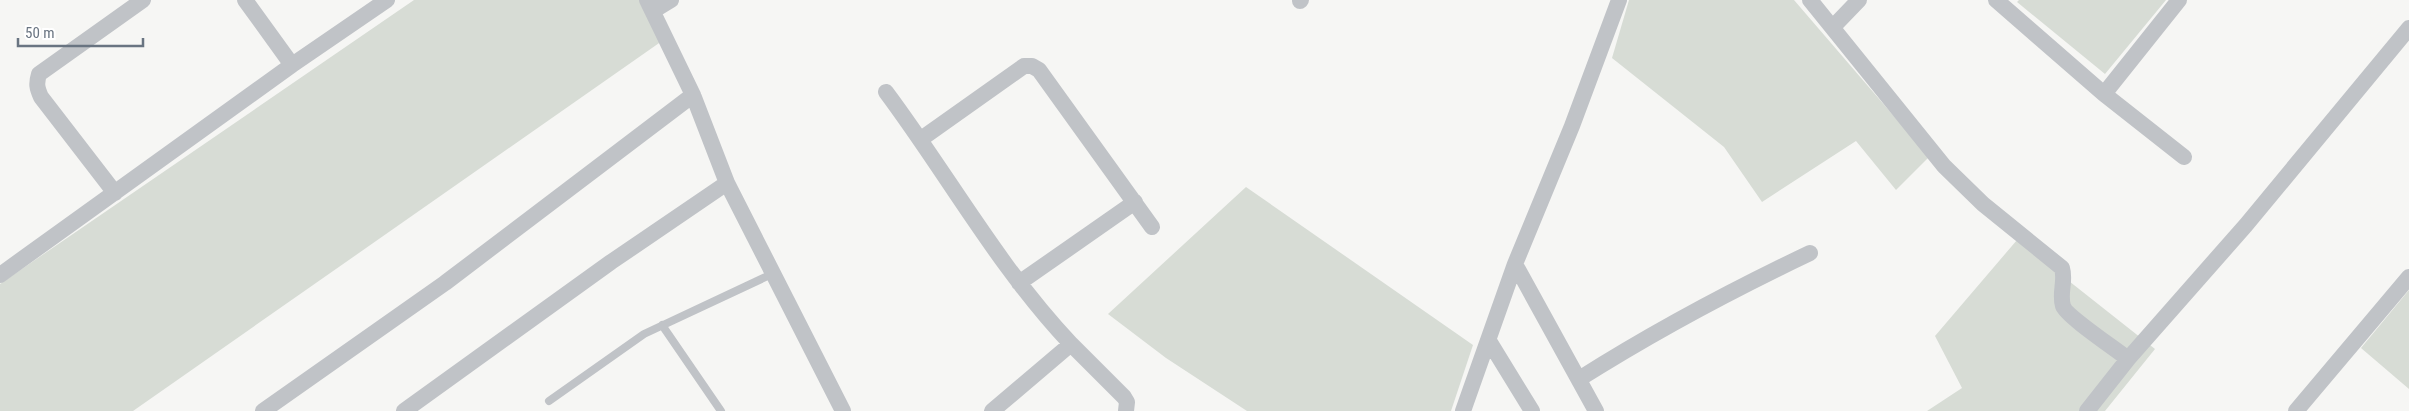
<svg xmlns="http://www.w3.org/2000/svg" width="2409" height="411" viewBox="0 0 2409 411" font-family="'Roboto Condensed',sans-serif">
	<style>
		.green { fill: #d7dcd5 }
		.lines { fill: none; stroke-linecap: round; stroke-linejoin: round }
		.lane { stroke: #c0c3c7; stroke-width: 8 }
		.street { stroke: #c0c3c7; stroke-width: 16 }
	</style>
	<rect width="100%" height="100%" fill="#f6f6f4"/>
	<path class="green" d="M414 0H642L662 41 133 411H0V284Z
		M1629 0H1794L1929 157 1896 190 1856 141 1762 202 1724 147 1612 58Z
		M2019 0H2166L2105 74 2017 2Z
		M1246 187 1473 345 1451 411H1247L1166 358 1108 314Z
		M2017 240 2155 349 2105 411H1927L1962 388 1935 336Z
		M2409 290V389L2361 348Z"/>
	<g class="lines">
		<path class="lane" d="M662 325 721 411
			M549 401 644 334 772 274"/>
		<path class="street" d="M245 0 292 65
			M647 0 693 95 727 183 843 411
			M1810 0 1944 166 1983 204 2062 268C2066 281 2059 293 2063 306 2066 316 2117 350 2128 359
			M1996 0 2104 94 2184 157
			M1300 1 1301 0
			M653 11 671 0
			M1833 27 1859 0
			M886 92C948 175 999 268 1071 344
			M2104 94 2179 0
			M921 139 1024 66H1032L1039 70 1152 227
			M115 193 41 97C37 88 36 84 39 74L143 0
			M1515 264 1596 411
			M0 275 292 65 387 0
			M1019 283 1135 202
			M1489 341 1532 411
			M1579 379C1655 331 1730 291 1810 253
			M263 411 445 283 693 95
			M404 411 611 262 727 183
			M992 411 1071 344 1124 397 1127 402 1126 411
			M1463 411 1515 264 1572 126 1619 0
			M2087 411 2128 359 2246 225 2409 28
			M2296 411 2409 277"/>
	</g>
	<path d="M18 38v8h125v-8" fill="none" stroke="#697481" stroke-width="2.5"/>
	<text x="25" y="38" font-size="15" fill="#697481" stroke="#ffffff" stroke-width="4" paint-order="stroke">50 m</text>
</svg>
